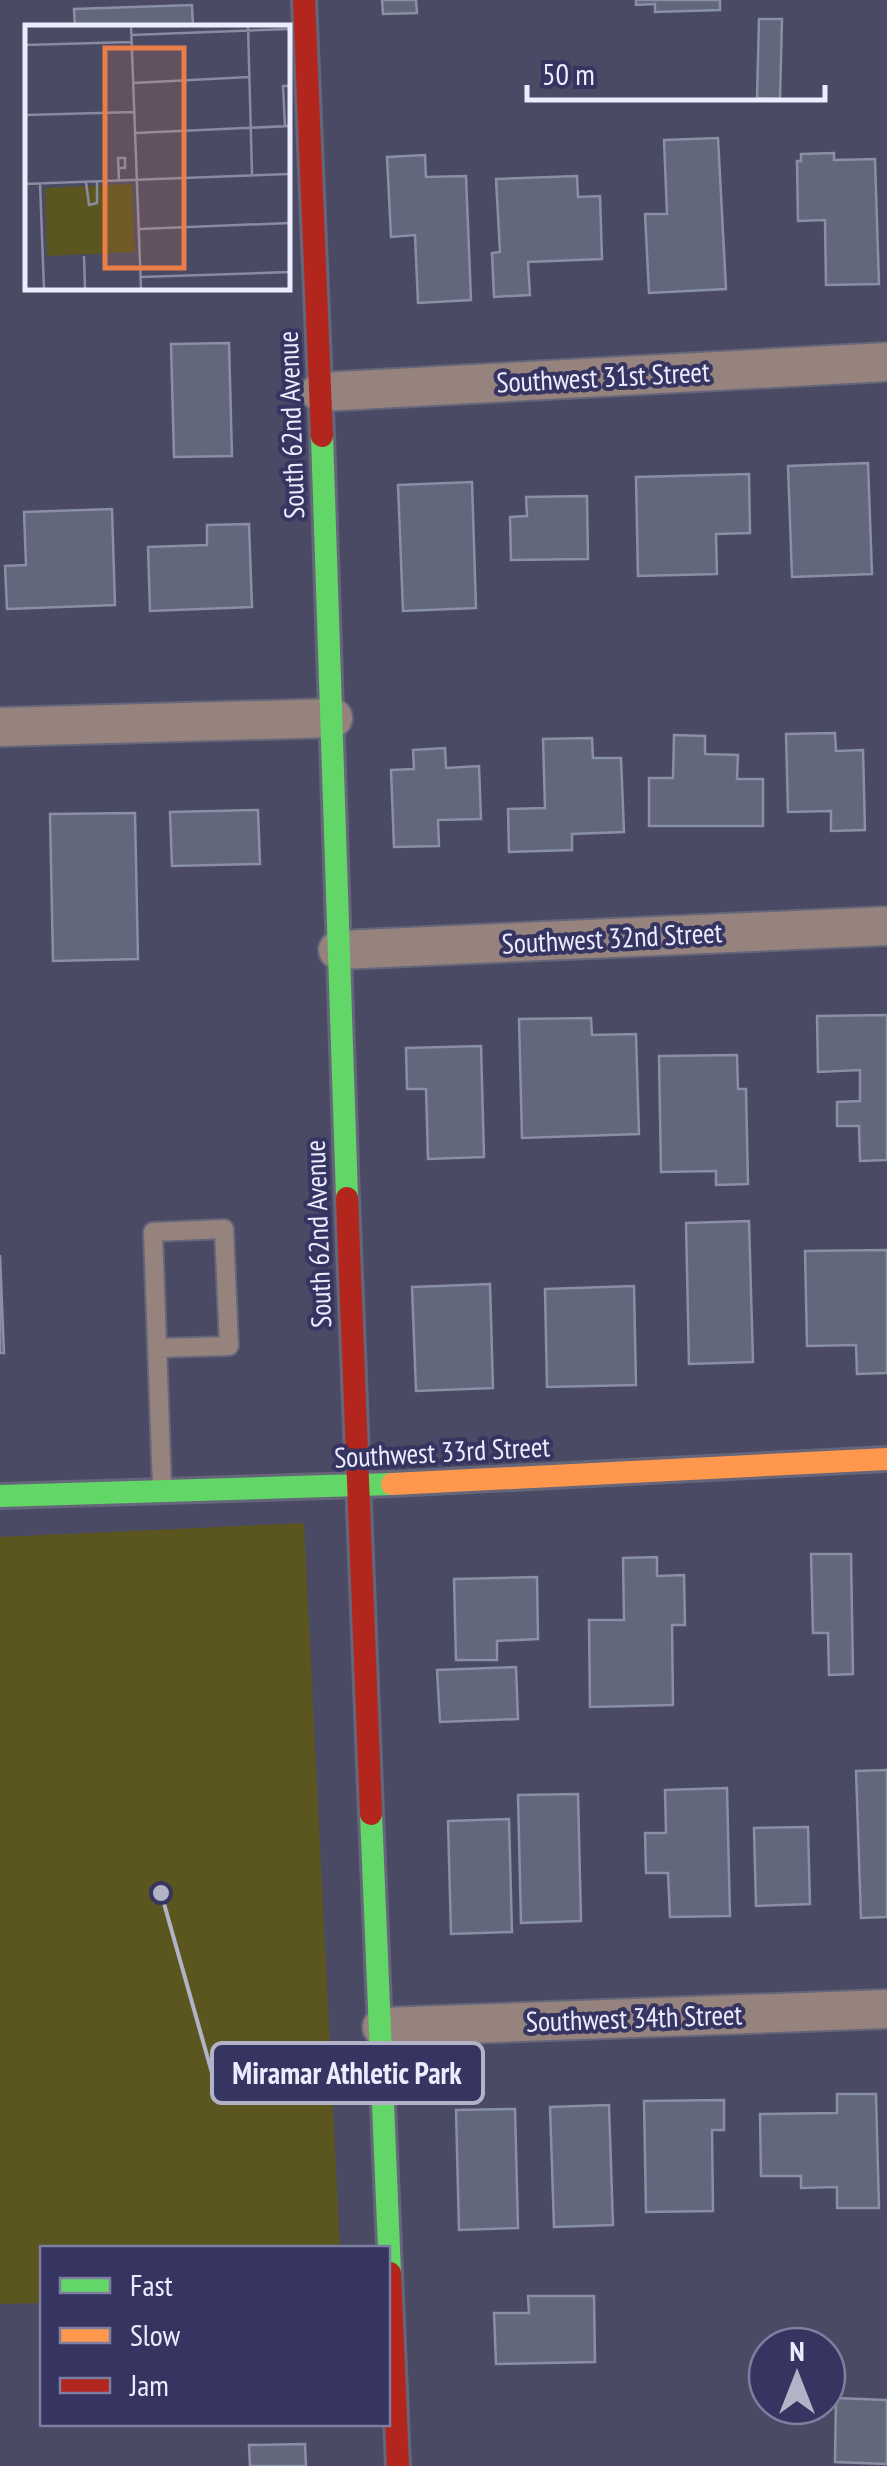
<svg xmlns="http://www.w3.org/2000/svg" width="887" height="2466" viewBox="0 0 887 2466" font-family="'PT Sans Narrow',sans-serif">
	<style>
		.green { fill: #5b5520 }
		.building { fill: #62677b; stroke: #898fa4; stroke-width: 2.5 }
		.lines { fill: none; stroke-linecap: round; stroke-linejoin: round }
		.lane-casing { stroke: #66667a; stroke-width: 22 }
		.street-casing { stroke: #66667a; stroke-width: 42 }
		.fast-casing { stroke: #66667a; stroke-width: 28 }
		.slow-casing { stroke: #66667a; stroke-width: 28 }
		.jam-casing { stroke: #66667a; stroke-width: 28 }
		.lane { stroke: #97837e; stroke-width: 18 }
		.street { stroke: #97837e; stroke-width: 38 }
		.fast { stroke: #63d668; stroke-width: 22 }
		.slow { stroke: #ff974d; stroke-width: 22 }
		.jam { stroke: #b3261e; stroke-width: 22 }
		.labels { text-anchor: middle; stroke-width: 8; stroke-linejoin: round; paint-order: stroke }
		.street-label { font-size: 28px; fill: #ebecfd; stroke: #363562 }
		.inset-road { fill: none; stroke: #8a8ba1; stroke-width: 2.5 }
		.view { fill: #e97e48; fill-opacity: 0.15; stroke: #e97e48; stroke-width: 5 }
		.inset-edge { fill: none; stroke: #ebecfd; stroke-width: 5 }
		.leader { fill: none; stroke: #b3b3c7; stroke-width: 4 }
		.callout-dot { fill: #b3b3c7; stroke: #363562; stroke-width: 4 }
		.callout { fill: #363562; stroke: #b3b3c7; stroke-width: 4 }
		.callout-label { font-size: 30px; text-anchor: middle; font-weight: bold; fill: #ebecfd }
	</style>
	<rect width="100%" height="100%" fill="#4a4a64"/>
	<path class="green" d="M304 1523 340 2248H42V2303L0 2304V1537Z"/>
	<path class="building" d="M382 0H416L417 13 383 14Z
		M636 0H720V10L655 12V4L636 5Z
		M192 5 193 28H75L74 9Z
		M759 19H782L780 99 757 98Z
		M718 138 726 289 649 293 645 214H667L664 140Z
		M834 153V160L875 159 879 284 826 285 825 220 798 221 797 161H801V154Z
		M425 155 426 177 466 176 471 300 418 303 415 235 391 237 387 157Z
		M577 176 578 197 600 196 602 259 528 262 530 295 494 297 492 253 500 252 496 179Z
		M229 343 232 456 174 457 171 344Z
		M868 463 872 574 792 577 788 466Z
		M749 474 750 533 716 534 717 574 638 576 636 477Z
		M472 482 476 608 403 611 398 485Z
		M587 496 588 559 511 560 510 517 527 516 526 497Z
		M112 509 115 605 7 609 5 566 26 565 24 512Z
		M249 524 252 607 150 611 148 547 207 545V525Z
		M835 733 836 751 863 750 865 830 831 831V811L788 812 786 734Z
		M674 735 705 736V754L738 755 737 779H763V826H649V778H673Z
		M592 738 593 758H621L624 832 572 834V850L509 852 508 809 545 808 543 739Z
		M445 748 446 768 479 766 481 819 438 820 439 846 394 847 391 770 414 769 413 750Z
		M258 810 260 864 172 866 170 812Z
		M135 813 138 959 53 961 50 814Z
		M887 1015V1160L860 1161 859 1126H837V1102L860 1101V1070L818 1072 817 1016Z
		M591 1018 592 1035 636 1034 639 1134 522 1138 519 1019Z
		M481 1046 484 1157 428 1159 426 1089H407L406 1048Z
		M737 1055 738 1089H746L748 1184 716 1185V1171L661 1172 659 1056Z
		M749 1221 753 1362 689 1364 686 1223Z
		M887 1250V1373L857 1374 856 1345 807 1346 805 1251Z
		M0 1255 4 1353H0Z
		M490 1284 493 1388 416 1391 412 1287Z
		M634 1286 636 1385 547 1387 545 1289Z
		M811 1554H851L853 1674 829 1675 828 1633H813Z
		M657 1557V1576L684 1575 685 1625H672L673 1705 590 1707 589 1620H624L623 1558Z
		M537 1577 538 1639 497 1641V1660H456L454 1579Z
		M516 1667 518 1719 440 1722 437 1670Z
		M887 1770V1917L861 1918 856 1771Z
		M727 1788 730 1916 670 1917 668 1873H646L645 1833H666L665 1790Z
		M578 1794 581 1921 521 1923 518 1795Z
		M509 1819 512 1932 451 1934 448 1821Z
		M808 1827 810 1904 756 1906 754 1828Z
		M837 2094H876L879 2208H837V2187L801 2188V2176H761L760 2114 837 2113Z
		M724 2100V2130H712L713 2211 646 2212 644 2101Z
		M609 2105 613 2225 554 2227 550 2107Z
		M515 2109 518 2228 459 2230 456 2110Z
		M528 2296H594L595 2362 496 2364 494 2313H529Z
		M836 2398 887 2400V2464L835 2462Z
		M305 2444 306 2466H250L249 2445Z"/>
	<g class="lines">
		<defs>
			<path id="lane" d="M158 1348 229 1346 224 1229 153 1232 162 1486"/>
			<path id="street" d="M320 392 887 362
				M0 727 333 718
				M338 950 887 926
				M382 2027 887 2009"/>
			<path id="fast" d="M322 436 347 1198
				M0 1496 392 1484
				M371 1814 390 2273"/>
			<path id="slow" d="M392 1484 887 1459"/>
			<path id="jam" d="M304 0 322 436
				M347 1198 371 1814
				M390 2273 398 2466"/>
		</defs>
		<use href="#lane" class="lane-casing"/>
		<use href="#street" class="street-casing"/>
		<use href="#fast" class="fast-casing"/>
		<use href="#slow" class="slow-casing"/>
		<use href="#jam" class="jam-casing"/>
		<use href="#lane" class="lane"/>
		<use href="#street" class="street"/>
		<use href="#fast" class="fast"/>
		<use href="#slow" class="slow"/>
		<use href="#jam" class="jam"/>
	</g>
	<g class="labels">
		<g class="street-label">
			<text transform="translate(603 377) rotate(-3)" y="10">Southwest 31st Street</text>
			<text transform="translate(291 425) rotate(-92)" y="10">South 62nd Avenue</text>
			<text transform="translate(612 938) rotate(-3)" y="10">Southwest 32nd Street</text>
			<text transform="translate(318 1234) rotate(-92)" y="10">South 62nd Avenue</text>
			<text transform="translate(442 1452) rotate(-3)" y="10">Southwest 33rd Street</text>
			<text transform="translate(634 2018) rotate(-2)" y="10">Southwest 34th Street</text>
		</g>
	</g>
	<g transform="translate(25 25)">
		<rect width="265" height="265" fill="#4a4a64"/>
		<path d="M107 159 110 227 22 231 20 163Z" fill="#5b5520"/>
		<path class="inset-road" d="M106 1 116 264M223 1 227 149M106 10 265 4M0 20 107 17M108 58 224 52M0 90 110 87M260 101 258 61H265M110 108 265 101M94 143H100V133H93L94 156M61 157 64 180 72 178V157M15 158 19 264M0 159 265 149M114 204 265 198M59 231 60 264M116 252 265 247"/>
		<path class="view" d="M80 23H159V243H80Z"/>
		<rect width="265" height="265" class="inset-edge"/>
	</g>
	<path class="leader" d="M161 1893L212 2073"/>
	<circle class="callout-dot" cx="161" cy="1893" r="10"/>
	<rect class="callout" x="212" y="2043" width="271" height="60" rx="10"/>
	<g class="callout-label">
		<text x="347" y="2084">Miramar Athletic Park</text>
	</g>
	<rect x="40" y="2246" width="350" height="180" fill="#363562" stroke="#7e7ea0" stroke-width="2.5"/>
	<rect x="60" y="2278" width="50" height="15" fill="#63d668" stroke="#7e7ea0" stroke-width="2.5"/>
	<text x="130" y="2296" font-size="30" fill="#ebecfd">Fast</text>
	<rect x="60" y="2328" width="50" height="15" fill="#ff974d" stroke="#7e7ea0" stroke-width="2.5"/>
	<text x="130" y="2346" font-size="30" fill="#ebecfd">Slow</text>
	<rect x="60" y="2378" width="50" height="15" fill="#b3261e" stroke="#7e7ea0" stroke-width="2.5"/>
	<text x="130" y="2396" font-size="30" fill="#ebecfd">Jam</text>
	<g transform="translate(797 2376)"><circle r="48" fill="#363562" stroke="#7e7ea0" stroke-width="2.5"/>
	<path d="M0-8L18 38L0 25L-18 38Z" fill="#b3b3c7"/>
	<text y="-15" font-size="28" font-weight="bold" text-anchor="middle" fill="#ebecfd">N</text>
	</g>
	<path d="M527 85v15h298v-15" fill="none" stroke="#ebecfd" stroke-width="5"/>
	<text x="542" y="85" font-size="30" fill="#ebecfd" stroke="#363562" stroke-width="8" paint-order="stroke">50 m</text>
</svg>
